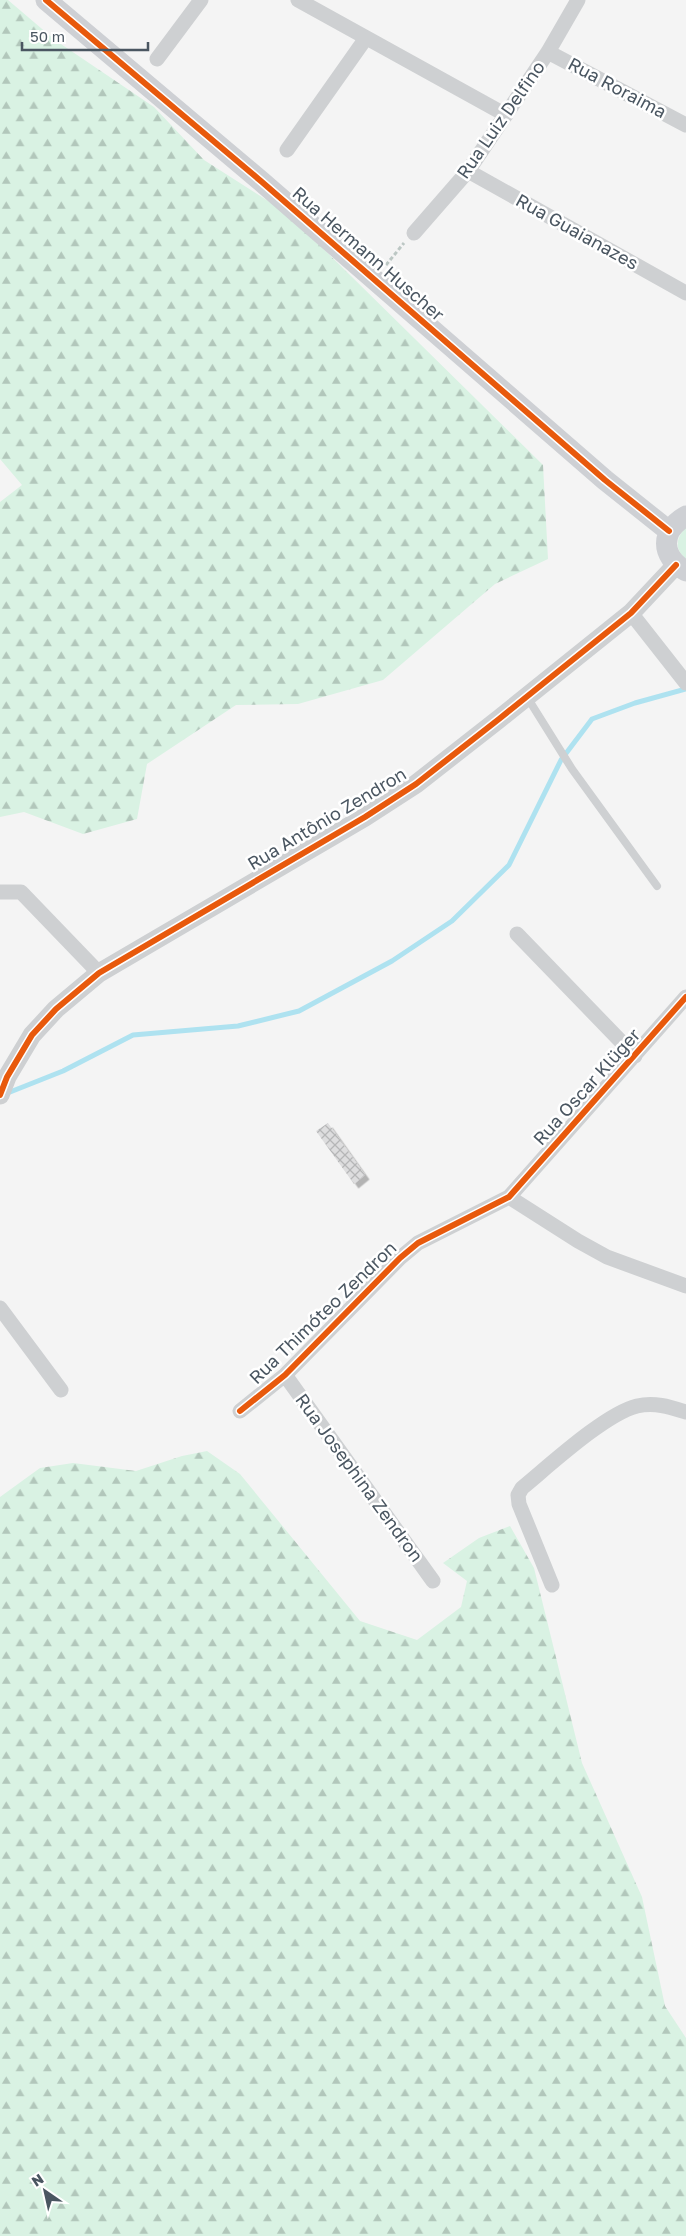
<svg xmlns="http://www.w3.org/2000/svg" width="686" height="2236" viewBox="0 0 686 2236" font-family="'Golos Text',sans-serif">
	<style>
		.green { fill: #d9f2e3 }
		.forest { fill: url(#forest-firs) }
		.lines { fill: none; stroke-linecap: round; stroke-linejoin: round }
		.stream { stroke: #aee2f0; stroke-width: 5 }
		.building { fill: url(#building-cross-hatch); filter: url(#shadow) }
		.path { stroke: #bcc7c4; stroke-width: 3; stroke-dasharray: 4 2.5; stroke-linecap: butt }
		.service { stroke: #ced0d2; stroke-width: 8 }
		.minor { stroke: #ced0d2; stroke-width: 15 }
		.tertiary { stroke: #ced0d2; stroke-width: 19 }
		.secondary { stroke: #ced0d4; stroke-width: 21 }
		.cycleway-casing { stroke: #fff; stroke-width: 9 }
		.cycleway { stroke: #e8590c; stroke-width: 6 }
		.labels { text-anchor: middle; stroke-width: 5; stroke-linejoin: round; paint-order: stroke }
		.street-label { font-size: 18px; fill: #4a5661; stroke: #fff }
	</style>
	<defs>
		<pattern id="forest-firs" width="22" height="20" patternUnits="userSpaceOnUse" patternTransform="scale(1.25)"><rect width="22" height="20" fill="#d9f2e3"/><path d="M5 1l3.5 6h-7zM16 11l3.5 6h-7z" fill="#b2c7bb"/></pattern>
		<pattern id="building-cross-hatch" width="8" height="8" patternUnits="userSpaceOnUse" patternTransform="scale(1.25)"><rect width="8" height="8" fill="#ddddde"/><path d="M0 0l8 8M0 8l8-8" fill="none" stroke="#b5b6b7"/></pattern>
		<filter id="shadow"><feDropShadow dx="4.5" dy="4.5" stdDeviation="0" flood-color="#0004"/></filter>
	</defs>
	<rect width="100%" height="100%" fill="#f4f4f4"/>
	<path class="green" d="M686 527V559C674 549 676 538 686 527Z"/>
	<path class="forest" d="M0 0H8L55 40 154 107 204 160 287 213 543 465 548 559 495 584 383 680 298 704 236 705 147 764 137 819 83 834 24 812 0 817V502L22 485 0 459Z
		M207 1451 240 1474 360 1621 417 1640 461 1607 467 1581 443 1563 479 1538 510 1526 534 1568 582 1763 642 1897 665 2006 686 2038V2236H0V1497L40 1468 73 1463 136 1471 182 1456Z"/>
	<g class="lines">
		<path class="stream" d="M5 1094 63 1071 133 1035 238 1026 299 1011 392 961 452 921 509 865 561 760 592 719 635 703 686 689"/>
	</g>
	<path class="building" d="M328 1123 365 1175 354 1184 316 1131Z"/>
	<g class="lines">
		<path class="path" d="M386 265 404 243"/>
		<path class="service" d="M527 697 572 769 657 886"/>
		<path class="minor" d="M298 0 506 115
			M548 52 686 125
			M157 59 201 0
			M287 150 366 38
			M468 171 686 293
			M414 233 468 171 548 52 578 0
			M631 613 686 683
			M0 892H21L99 973
			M517 934 635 1056
			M509 1197 578 1241 607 1257 686 1286
			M0 1308 61 1390
			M285 1375 433 1581
			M240 1411 285 1375 400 1258 418 1243 509 1197 686 997
			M552 1585 519 1504 518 1495 522 1488C550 1465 605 1414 637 1406 655 1402 670 1407 686 1412"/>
		<path class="tertiary" d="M0 1095 7 1077 32 1035 56 1009 99 973 365 817 416 784 499 719 631 613 676 565"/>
		<path class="secondary" d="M46 0 262 182 605 480 669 531
			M686 516C660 531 660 556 686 571"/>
		<defs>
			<path id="cycleway" d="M46 0 262 182 605 480 669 531
				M0 1095 7 1077 32 1035 56 1009 99 973 365 817 416 784 499 719 631 613 676 565
				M240 1411 285 1375 400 1258 418 1243 509 1197 686 997"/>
		</defs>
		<use href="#cycleway" class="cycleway-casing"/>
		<use href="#cycleway" class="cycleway"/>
	</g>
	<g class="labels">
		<g class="street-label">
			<text transform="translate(617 88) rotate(28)" y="6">Rua Roraima</text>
			<text transform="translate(501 120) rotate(-55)" y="6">Rua Luiz Delfino</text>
			<text transform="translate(577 232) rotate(29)" y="6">Rua Guaianazes</text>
			<text transform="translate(368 254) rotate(41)" y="6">Rua Hermann Huscher</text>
			<text transform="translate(327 819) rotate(-31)" y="6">Rua Antônio Zendron</text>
			<text transform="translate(587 1087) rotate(-48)" y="6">Rua Oscar Klüger</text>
			<text transform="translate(323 1313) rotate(-44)" y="6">Rua Thimóteo Zendron</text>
			<text transform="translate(359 1478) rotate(54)" y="6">Rua Josephina Zendron</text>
		</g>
	</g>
	<g transform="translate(45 2191) rotate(326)" stroke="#ffffff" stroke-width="4" paint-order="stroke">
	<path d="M0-4L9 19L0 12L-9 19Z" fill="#4a5661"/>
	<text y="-8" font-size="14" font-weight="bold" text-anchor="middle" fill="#4a5661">N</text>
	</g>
	<path d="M22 42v8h126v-8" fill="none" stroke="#4a5661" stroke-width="2.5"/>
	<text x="30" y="42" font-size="15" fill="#4a5661" stroke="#ffffff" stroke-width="4" paint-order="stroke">50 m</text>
</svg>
